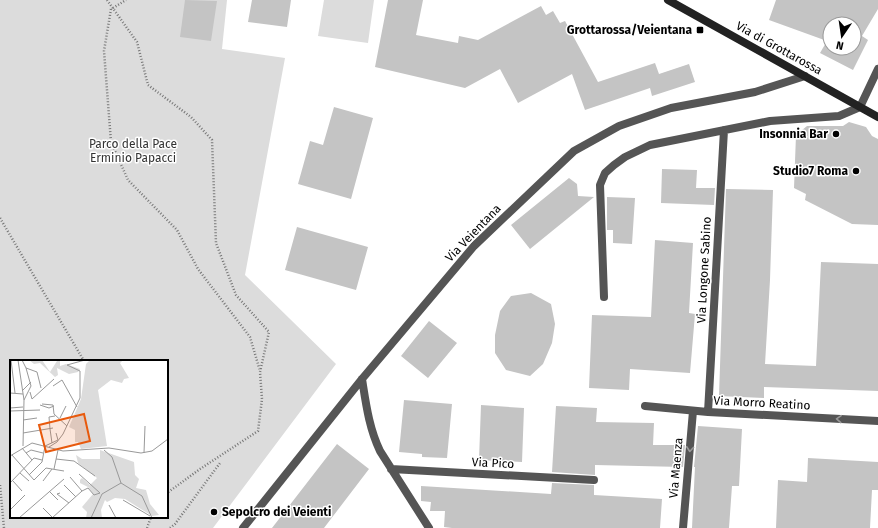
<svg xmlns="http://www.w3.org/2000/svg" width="878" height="528" viewBox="0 0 878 528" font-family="'Fira Sans',sans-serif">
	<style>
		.green { fill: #dcdcdc; fill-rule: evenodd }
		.building { fill: #c4c4c4; fill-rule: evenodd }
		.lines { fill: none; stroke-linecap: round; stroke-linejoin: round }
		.path { stroke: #777; stroke-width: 2.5; stroke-dasharray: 1 2; stroke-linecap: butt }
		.street { stroke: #555; stroke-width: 8 }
		.secondary { stroke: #222; stroke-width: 8 }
		.oneway { stroke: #999 }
		.poi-dot { fill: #000; stroke: #fff; stroke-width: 1.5 }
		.labels { text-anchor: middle; stroke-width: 3; stroke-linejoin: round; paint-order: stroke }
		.poi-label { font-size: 12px; font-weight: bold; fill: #000; stroke: #fff; text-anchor: end }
		.street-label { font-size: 12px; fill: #000; stroke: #fff }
		.park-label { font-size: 12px; fill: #333; stroke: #fff }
		.inset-road { fill: none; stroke: #999; stroke-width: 1 }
		.view { fill: #e8590c; fill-opacity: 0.15; stroke: #e8590c; stroke-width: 2 }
		.inset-edge { fill: none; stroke: #000; stroke-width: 2 }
	</style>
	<rect width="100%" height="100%" fill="#fff"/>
	<path class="green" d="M0 0H227L222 49 285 58 245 275 336 364 213 528H0ZM11 361H167V517H11Z
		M324 0H374L368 43 318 36Z"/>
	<path class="building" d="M185 0 217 1 211 41 180 37Z
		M252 0H291L287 27 248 22Z
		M388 0H423L416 35 458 43 459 36 478 40 541 6 546 15 553 11 560 23 565 21 598 82 655 63 659 74 689 64 695 82 652 96 650 88 585 110 572 74 518 103 500 69 465 88 375 67Z
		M776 0H878V9L862 36 868 40 853 70 820 53 827 41 769 20ZM830 24H854V48H830Z
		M334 107 373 118 351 199 298 184 310 141 323 145Z
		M849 122 866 127 872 136 878 139V225L852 224 805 200 806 194 794 188 796 135 807 126H843Z
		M662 169 697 170 696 188H715L714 205 661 203Z
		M569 178 577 184 578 196 594 197 530 249 511 225Z
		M726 189 773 190 770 280 765 364 816 366 821 262 878 264V391L764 387V398L719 396Z
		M607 197 635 198 632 244 613 243V230H607Z
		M297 227 368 247 356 290 285 270Z
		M655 240 693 243 689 313 695 314 690 373 630 369 629 390 589 388 592 315 651 317Z
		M531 293 551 304 555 324 552 343 543 364 530 376 506 370 495 353V335L500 311 511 296Z
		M429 321 457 343 428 378 401 356Z
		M404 400 452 404 447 458 422 457V454L399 452Z
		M481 405 524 408 522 462 479 460Z
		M556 406 597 408 596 422 654 423 653 445H685L683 467 595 465V475L552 472Z
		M698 426 742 429 739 486H732L729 528H692L695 467H694Z
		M337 444 369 469 324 528H272Z
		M808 458 878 462V490H872L870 528H776L778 480 807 482Z
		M552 483 594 485V495L662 499 660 528H452L444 527 445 511H430L431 502 421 501V486L551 494Z"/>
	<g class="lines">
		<path class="path" d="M107 0 137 42 148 85 191 117 212 140 216 243 236 295 269 332 260 372 262 399 258 431 200 469 167 493
			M113 8 126 0
			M111 9 104 51 111 142 128 180 177 230 198 269 250 337 260 371
			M0 218 84 361
			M0 485 4 528
			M147 528 151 517
			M170 528 175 524 220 463"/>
		<path class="street" d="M604 297 600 185 605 173 614 165 625 157 650 145 770 121 839 116 860 107 878 69
			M362 379C366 404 369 428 380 451L429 528
			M645 406 708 412 878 421
			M708 412 724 130
			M391 469 594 480
			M243 528 362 379 474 246 574 151 619 126 671 108 755 92 805 76
			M683 528 693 411"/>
		<path class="secondary" d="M668 0 878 117"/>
	</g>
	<defs><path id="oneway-chevron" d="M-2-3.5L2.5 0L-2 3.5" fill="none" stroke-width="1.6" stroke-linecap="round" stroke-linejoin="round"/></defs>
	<g class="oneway">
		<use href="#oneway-chevron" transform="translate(839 419) rotate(-177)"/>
		<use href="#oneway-chevron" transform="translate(690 449) rotate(95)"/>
	</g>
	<g class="poi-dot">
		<rect x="696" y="26" width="8" height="8" rx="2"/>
		<circle cx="836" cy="134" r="4"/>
		<circle cx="856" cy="171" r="4"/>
		<circle cx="214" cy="512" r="4"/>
	</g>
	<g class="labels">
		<g class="poi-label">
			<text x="692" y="34">Grottarossa/Veientana</text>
			<text x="828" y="138">Insonnia Bar</text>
			<text x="848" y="175">Studio7 Roma</text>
			<text x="222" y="516" text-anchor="start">Sepolcro dei Veienti</text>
		</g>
		<g class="street-label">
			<text transform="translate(779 48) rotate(29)" y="4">Via di Grottarossa</text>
			<text transform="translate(473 233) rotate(-46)" y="4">Via Veientana</text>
			<text transform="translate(704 270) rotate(-87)" y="4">Via Longone Sabino</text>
			<text transform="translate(762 403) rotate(3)" y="4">Via Morro Reatino</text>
			<text transform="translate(493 463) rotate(3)" y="4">Via Pico</text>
			<text transform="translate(676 468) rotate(-85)" y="4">Via Maenza</text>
		</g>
		<g class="park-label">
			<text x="133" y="148">Parco della Pace<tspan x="133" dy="14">Erminio Papacci</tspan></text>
		</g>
	</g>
	<g transform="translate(10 360)">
		<rect width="158" height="158" fill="#fff"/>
		<path d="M19 0H32L40 12 47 1 43 0H50V6L56 4 70 9 68 12 59 14 47 8 48 15 45 17 30 3 24 4ZM80 0H113L110 3 119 18 114 19 112 23 101 20 88 30 97 86 71 89 68 82H65V70L59 67 71 39 76 4ZM90 90 124 102 125 115 129 119 126 128 136 130 140 144 149 155 142 156 115 139 105 138 97 142 95 140 91 150 92 158H76L77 152 72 147 83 134 78 127 70 123V120L72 118 80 125 87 118 68 103 66 95 72 99H90Z" fill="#dcdcdc"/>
		<path class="inset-road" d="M1 0 5 33M8 0 14 40 13 86M12 0 16 8 27 12 31 28M43 26 52 20 67 47M12 31 21 22M20 32 22 39 44 19M0 33 13 34M14 40 21 26 16 8M32 44 43 45 44 54 57 66M30 45 39 48 44 46M0 48 13 47M0 51 30 50M50 58 56 46M13 60 27 58M40 69 39 57 45 56M40 69 42 83M13 73 43 68M39 87 47 82 53 74 70 38V11L57 5 75 0M12 88 22 100M94 90 102 97 111 123 132 136 142 158M16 93 21 90 33 93M134 93 135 66M2 95 24 120 36 108 54 111M0 96 22 83 53 91 99 88 131 93 142 91 158 79M46 99 64 101 85 116M44 109 48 90M10 113 19 121M69 114 90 133 84 135 78 128 72 131M19 115 32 102 35 86 48 80 46 73M3 121 12 131M33 121 42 109M0 123 24 98 32 100M54 125 66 137M39 131 48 140M50 133 47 134 59 143M113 140 140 156M99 145 106 158M33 148 42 157M0 150 15 135M9 158 54 119M42 158 72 131 60 117M81 158 92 134 111 123"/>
		<path class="view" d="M74 54 80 81 36 92 29 65Z"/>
		<rect width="158" height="158" class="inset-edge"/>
	</g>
	<g transform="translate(842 36) rotate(193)"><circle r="19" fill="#ffffff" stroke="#999999"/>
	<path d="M0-3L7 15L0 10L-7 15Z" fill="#000000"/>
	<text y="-6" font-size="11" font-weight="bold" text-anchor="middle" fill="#000000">N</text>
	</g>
</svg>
